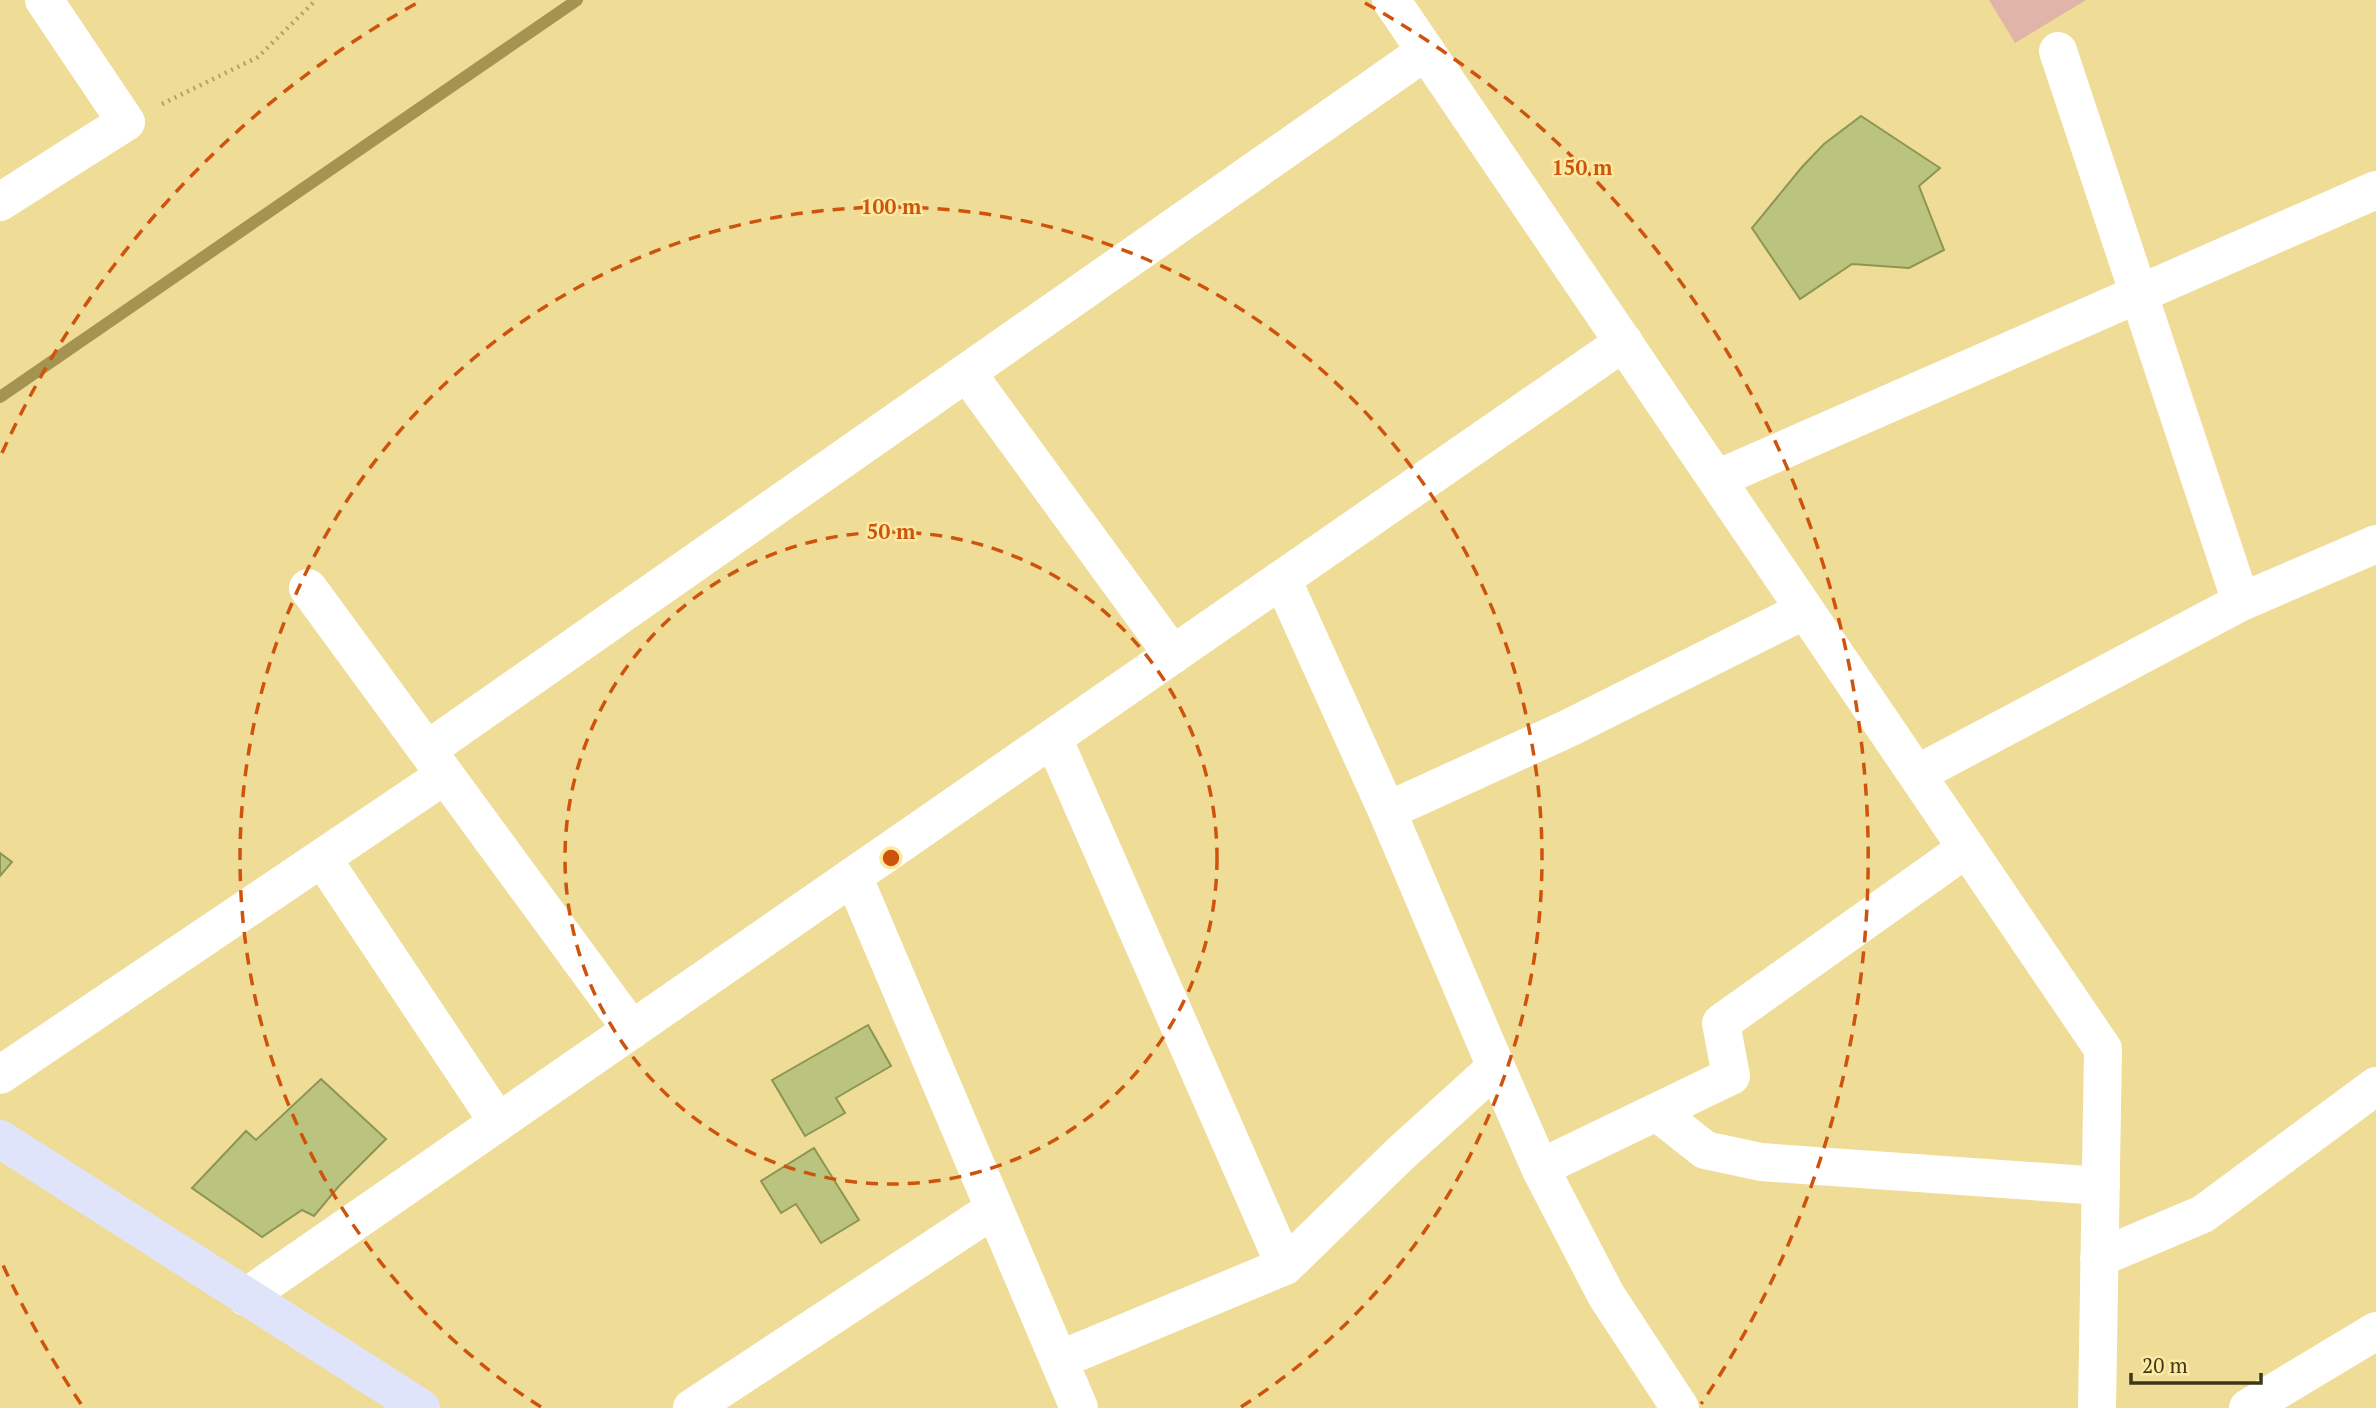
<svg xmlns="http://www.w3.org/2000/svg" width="2376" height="1408" viewBox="0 0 2376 1408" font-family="'PT Serif',serif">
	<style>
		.green { fill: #e0b4a8 }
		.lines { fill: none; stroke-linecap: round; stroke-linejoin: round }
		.stream { stroke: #a59451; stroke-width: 12 }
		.building { fill: #bac47f; stroke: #8c9552; stroke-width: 2 }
		.path { stroke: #b1a26a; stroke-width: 4.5; stroke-dasharray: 2 5; stroke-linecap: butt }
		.street { stroke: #fff; stroke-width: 38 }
		.secondary { stroke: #e0e4fa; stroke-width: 38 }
		.ring { fill: none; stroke: #ce540e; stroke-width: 3.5; stroke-dasharray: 12 9 }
		.centre { fill: #ce540e; stroke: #fceaa3; stroke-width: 3.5 }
		.ring-label { font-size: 21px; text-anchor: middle; font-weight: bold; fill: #ce540e; stroke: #fceaa3; stroke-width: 5; stroke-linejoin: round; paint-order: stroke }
	</style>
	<rect width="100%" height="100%" fill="#efdc96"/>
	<path class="green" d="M1989 0H2086L2015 43Z"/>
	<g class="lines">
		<path class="stream" d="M0 397 577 0"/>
	</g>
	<path class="building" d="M1861 116 1940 168 1919 186 1944 250 1909 268 1852 264 1800 299 1752 228 1802 167 1824 144Z
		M0 853 12 862 0 876Z
		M868 1025 891 1066 836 1098 845 1113 805 1136 772 1080Z
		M321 1079 386 1139 339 1186 314 1216 302 1210 262 1237 192 1188 246 1131 256 1140Z
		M814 1148 859 1220 821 1243 796 1204 781 1213 761 1181Z"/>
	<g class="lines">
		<path class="path" d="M162 104 258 57 316 0"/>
		<path class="street" d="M1391 0 2103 1049 2097 1408
			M2058 51 2241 602
			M0 202 126 122 44 0
			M967 373 1173 655
			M1717 479 2376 190
			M1282 579 1387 811 1496 1067
			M308 588 632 1030
			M1053 738 1285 1266 1400 1154 1496 1067 1540 1168 1606 1295 1680 1408
			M427 750 1426 51
			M1917 774 2241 602 2376 544
			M1387 811 1569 728 1805 610
			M322 858 498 1122
			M853 876 1079 1408
			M0 1075 445 775
			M1657 1112 1705 1150 1761 1162 2101 1186
			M1540 1168 1731 1076 1721 1023 1967 848
			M2099 1258 2203 1214 2376 1086
			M246 1297 1624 342
			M1059 1360 1285 1266
			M692 1408 994 1209
			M2248 1408 2376 1331"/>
		<path class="secondary" d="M0 1139 421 1408"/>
	</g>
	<g class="ring">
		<circle cx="891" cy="858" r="326"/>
		<path d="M541 1407A651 651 0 1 1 1241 1407"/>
		<path d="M81 1404A977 977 0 0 1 2 1263M2 453A977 977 0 0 1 417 3M1365 3A977 977 0 0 1 1701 1404"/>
	</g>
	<circle cx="891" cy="858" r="10" class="centre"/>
	<g class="ring-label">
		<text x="1582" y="175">150 m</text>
		<text x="891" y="214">100 m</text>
		<text x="891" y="539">50 m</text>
	</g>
	<path d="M2131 1373v10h130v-10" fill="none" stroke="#3e371a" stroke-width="3.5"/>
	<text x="2142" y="1373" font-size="21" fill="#3e371a" stroke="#fceaa3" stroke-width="5" paint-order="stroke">20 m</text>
</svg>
